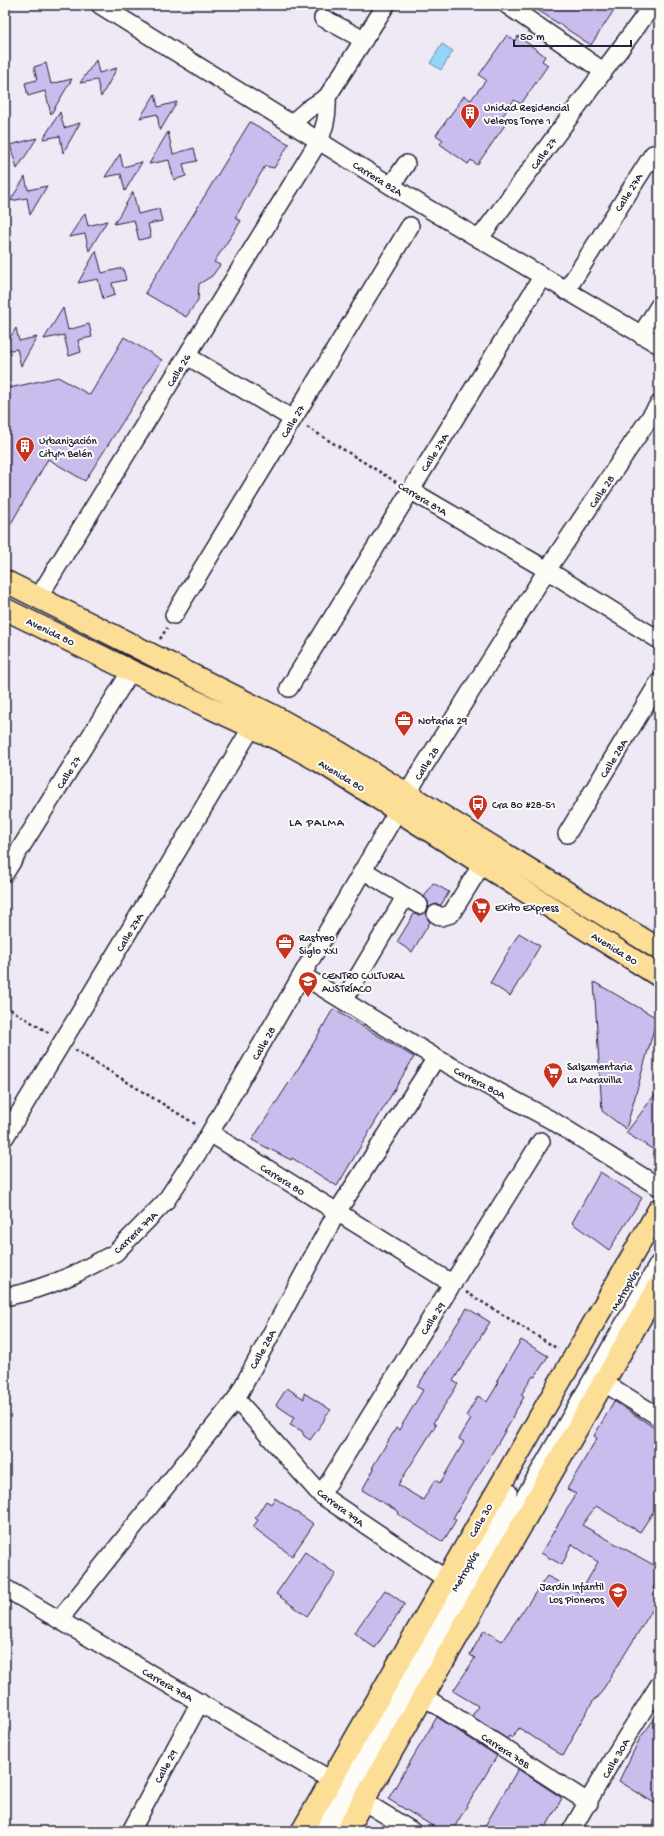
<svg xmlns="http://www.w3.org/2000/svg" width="664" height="1836" viewBox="0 0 664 1836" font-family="'Gochi Hand',sans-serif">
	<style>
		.water { fill: #95d5f7; stroke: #678dac }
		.building { fill: #cbbcee; stroke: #22223b }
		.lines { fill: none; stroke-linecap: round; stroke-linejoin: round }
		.minor-casing { stroke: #22223b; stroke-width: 20 }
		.major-casing { stroke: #22223b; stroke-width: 24 }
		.path { stroke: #22223b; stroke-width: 2.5; stroke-dasharray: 3 3; stroke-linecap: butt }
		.minor { stroke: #fdfcf7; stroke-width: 17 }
		.major { stroke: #fcde96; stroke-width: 21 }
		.labels { text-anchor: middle; stroke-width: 4; stroke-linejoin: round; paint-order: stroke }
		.poi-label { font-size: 11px; fill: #22223b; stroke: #fdfcf7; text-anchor: start }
		.street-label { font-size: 11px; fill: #22223b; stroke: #fdfcf7 }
		.neighbourhood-label { font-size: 12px; letter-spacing: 1px; fill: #22223b; stroke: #fdfcf7 }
	</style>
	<rect width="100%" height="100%" fill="#eee9f4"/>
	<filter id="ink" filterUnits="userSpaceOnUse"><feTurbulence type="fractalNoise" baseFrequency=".025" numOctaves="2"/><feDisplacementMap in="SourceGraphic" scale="8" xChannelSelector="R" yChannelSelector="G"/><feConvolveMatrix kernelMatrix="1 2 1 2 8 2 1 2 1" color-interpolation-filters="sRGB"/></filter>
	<g filter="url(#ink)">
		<path class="water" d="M442 44 453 51 441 70 430 63Z"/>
		<path class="building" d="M530 5H606L614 10 591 45Z
			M507 35 515 41 518 36 545 56 542 61 548 65 521 104 514 100 499 121 505 125 477 165 471 160 468 164 440 144 443 140 436 135 464 96 471 100 486 80 479 75Z
			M96 60 99 73 117 68 101 97 97 80 80 83Z
			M46 63 51 84 72 79 51 114 45 91 28 96 25 83 37 80 34 67Z
			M155 94 158 107 177 102 160 131 157 114 140 118Z
			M60 112 64 128 80 123 63 153 60 136 43 139Z
			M250 122 289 144 274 168 265 166 235 218 241 221 214 262 220 265 212 276 199 284 198 300 186 317 145 293Z
			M168 132 173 154 194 148 197 161 183 164 186 176 174 180 169 160 149 164Z
			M37 138 17 169 10 145Z
			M120 154 123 167 142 162 125 191 121 174 105 177Z
			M25 177 28 190 47 186 30 215 27 198 10 201Z
			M133 192 138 214 159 209 162 221 148 224 151 237 139 240 134 220 114 224Z
			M85 213 88 226 107 221 89 251 85 234 69 237Z
			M96 251 102 273 123 268 126 280 112 283 115 295 103 299 98 279 78 283Z
			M63 308 68 330 89 324 92 337 78 340 81 352 69 356 64 335 44 339Z
			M16 328 19 341 37 337 21 366 17 349 5 351V345Z
			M124 337 162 360 85 481 48 459 5 534V389L58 377 90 395Z
			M433 883 449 892 441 905 436 904 428 908V901L424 897Z
			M427 911V918L430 922 412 952 397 942 414 914 419 915Z
			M519 933 540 946 510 996 490 983Z
			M594 982 657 1018 626 1129 602 1111Z
			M333 1009 414 1057 337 1186 292 1158 291 1160 252 1140 305 1058Z
			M659 1089V1141L654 1150 626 1133Z
			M600 1172 642 1198 609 1250 572 1223Z
			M467 1308 490 1322 453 1381 458 1384 433 1423 436 1425 398 1485 423 1500 435 1480 440 1483 464 1442 459 1439 471 1419 466 1416 478 1396 487 1402 499 1382 497 1380 521 1340 548 1356 535 1377 533 1376 521 1395 524 1397 512 1417 513 1418 453 1518 456 1520 443 1542 398 1514 399 1512 362 1490 374 1469 372 1468 396 1428 399 1430 423 1390 417 1387Z
			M287 1388 304 1399V1393L331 1410 326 1415 323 1422 310 1440 304 1436 302 1431 290 1425 294 1417 276 1405Z
			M614 1401 659 1431V1503L640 1532 596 1506 582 1525 659 1568V1578L653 1588 659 1591V1599L597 1699 595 1698 572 1737 573 1738 563 1756 519 1728 512 1738 509 1736 507 1739 472 1716 478 1706 453 1691 475 1658 470 1655 484 1630 502 1641 547 1576 580 1593 598 1562 572 1544 562 1565 541 1553 576 1494 567 1489 597 1438 594 1436Z
			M275 1498 314 1524 292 1556 253 1527 258 1520 255 1518 266 1501 271 1504Z
			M305 1552 336 1574 307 1616 276 1594Z
			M385 1590 405 1604 375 1648 354 1633Z
			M659 1713V1806L619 1781 640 1738Z
			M437 1717 497 1756 452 1831H441L388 1799Z
			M518 1769 562 1798 544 1831H482Z"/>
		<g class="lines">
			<defs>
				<path id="minor" d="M100 5 422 205 659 345
					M507 5 603 71
					M323 18 364 40
					M291 124 307 110 327 97 386 5
					M391 186 406 164
					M479 239 649 10
					M566 291 653 154
					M641 335 659 306
					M187 356 293 419
					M410 490 547 570 659 640
					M38 598 318 142C326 127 328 114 327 97
					M174 615 410 226
					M289 688 542 277
					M567 834 659 682
					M363 870 419 905
					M5 873 131 671
					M436 914 441 917 451 914 482 864
					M302 975 436 1058 553 1121 659 1187
					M344 1000 405 897
					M210 1133 453 1284
					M5 1137 252 727
					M5 1297 27 1292 56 1282 75 1274 115 1253 165 1202 201 1148 419 774 547 570 659 404
					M603 1382 659 1417
					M236 1399 321 1495 446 1579
					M321 1495 541 1141
					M5 1588 331 1780
					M59 1620 236 1399 337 1212 436 1058
					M423 1696 589 1803
					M363 1801 412 1831
					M131 1831 200 1702
					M316 1831 508 1492
					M333 1831 659 1263
					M571 1831 615 1755 659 1685"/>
				<path id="major" d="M5 581 272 715 339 752 659 949
					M5 609 131 671 290 745 319 761 659 976
					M302 1831 659 1209
					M346 1831 659 1286"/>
			</defs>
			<use href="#minor" class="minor-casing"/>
			<use href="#major" class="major-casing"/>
			<path class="path" d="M307 427 396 482
				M160 639 167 628
				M5 1006 49 1033
				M75 1050 197 1125
				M466 1292 558 1349"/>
			<use href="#minor" class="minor"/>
			<use href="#major" class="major"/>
		</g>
	</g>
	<defs>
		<symbol id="building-pin" viewBox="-11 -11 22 30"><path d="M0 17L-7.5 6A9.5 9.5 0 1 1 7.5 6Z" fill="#c8321e" stroke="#fdfcf7"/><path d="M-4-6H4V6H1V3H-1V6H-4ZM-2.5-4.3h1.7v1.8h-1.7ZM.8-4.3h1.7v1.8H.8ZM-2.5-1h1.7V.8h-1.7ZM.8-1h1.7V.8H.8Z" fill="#fff"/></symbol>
		<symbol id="office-pin" viewBox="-11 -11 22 30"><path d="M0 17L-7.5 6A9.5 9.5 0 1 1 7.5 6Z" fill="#c8321e" stroke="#fdfcf7"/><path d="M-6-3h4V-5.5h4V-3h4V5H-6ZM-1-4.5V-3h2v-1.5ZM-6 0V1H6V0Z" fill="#fff"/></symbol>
		<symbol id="bus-pin" viewBox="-11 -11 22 30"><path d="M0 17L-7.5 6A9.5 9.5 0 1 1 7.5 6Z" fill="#c8321e" stroke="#fdfcf7"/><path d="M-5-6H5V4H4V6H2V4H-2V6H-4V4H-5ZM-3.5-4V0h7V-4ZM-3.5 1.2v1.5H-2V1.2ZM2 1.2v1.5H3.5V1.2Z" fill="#fff"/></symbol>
		<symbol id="supermarket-pin" viewBox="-11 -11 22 30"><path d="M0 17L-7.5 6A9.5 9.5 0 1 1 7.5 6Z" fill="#c8321e" stroke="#fdfcf7"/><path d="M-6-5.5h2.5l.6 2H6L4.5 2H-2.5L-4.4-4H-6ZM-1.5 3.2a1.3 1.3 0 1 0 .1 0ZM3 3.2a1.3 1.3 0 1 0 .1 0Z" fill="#fff"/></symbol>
		<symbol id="school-pin" viewBox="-11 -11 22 30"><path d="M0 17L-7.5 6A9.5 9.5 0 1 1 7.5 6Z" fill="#c8321e" stroke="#fdfcf7"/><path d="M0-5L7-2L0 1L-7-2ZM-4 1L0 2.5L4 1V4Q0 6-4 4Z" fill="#fff"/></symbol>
	</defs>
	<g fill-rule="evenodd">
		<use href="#building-pin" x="459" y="102" width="22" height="30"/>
		<use href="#building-pin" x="14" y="435" width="22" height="30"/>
		<use href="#office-pin" x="393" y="709" width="22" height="30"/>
		<use href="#bus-pin" x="467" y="793" width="22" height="30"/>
		<use href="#supermarket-pin" x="470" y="896" width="22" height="30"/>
		<use href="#office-pin" x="274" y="932" width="22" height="30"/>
		<use href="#school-pin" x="297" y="970" width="22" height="30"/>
		<use href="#supermarket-pin" x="542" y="1061" width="22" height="30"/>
		<use href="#school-pin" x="607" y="1581" width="22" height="30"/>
	</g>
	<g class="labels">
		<g class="poi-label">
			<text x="484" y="111">Unidad Residencial<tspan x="484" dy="13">Veleros Torre 1</tspan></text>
			<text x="39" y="444">Urbanización<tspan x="39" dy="13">CityM Belén</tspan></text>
			<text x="418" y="724">Notaria 29</text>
			<text x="492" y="808">Cra 80 #28-51</text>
			<text x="495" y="911">Exito Express</text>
			<text x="299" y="941">Rastreo<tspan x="299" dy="13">Siglo XXI</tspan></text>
			<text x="322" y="979">CENTRO CULTURAL<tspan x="322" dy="13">AUSTRÍACO</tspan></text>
			<text x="567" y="1070">Salsamentaria<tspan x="567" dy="13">La Maravilla</tspan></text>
			<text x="604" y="1590" text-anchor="end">Jardin Infantil<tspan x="604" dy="13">Los Pioneros</tspan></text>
		</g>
		<g class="street-label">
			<text transform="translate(543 153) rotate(-54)" y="4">Calle 27</text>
			<text transform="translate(378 178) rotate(32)" y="4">Carrera 82A</text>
			<text transform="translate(628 192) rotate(-58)" y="4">Calle 27A</text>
			<text transform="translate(178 370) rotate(-59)" y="4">Calle 26</text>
			<text transform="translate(292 421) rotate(-59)" y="4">Calle 27</text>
			<text transform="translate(434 452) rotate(-58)" y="4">Calle 27A</text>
			<text transform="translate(601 491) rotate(-56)" y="4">Calle 28</text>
			<text transform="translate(423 498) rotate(31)" y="4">Carrera 81A</text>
			<text transform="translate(51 631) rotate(26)" y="4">Avenida 80</text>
			<text transform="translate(613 758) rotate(-59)" y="4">Calle 28A</text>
			<text transform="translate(426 763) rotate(-58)" y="4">Calle 28</text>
			<text transform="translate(68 772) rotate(-58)" y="4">Calle 27</text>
			<text transform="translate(342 775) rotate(31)" y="4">Avenida 80</text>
			<text transform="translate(129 932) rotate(-59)" y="4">Calle 27A</text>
			<text transform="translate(615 948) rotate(32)" y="4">Avenida 80</text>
			<text transform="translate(263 1043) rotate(-60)" y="4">Calle 28</text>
			<text transform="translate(480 1082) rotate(28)" y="4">Carrera 80A</text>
			<text transform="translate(283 1179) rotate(32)" y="4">Carrera 80</text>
			<text transform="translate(135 1232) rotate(-44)" y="4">Carrera 79A</text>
			<text transform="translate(624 1290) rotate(-60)" y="4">Metroplús</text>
			<text transform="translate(432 1318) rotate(-58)" y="4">Calle 29</text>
			<text transform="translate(262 1349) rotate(-61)" y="4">Calle 28A</text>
			<text transform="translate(341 1507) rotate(37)" y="4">Carrera 79A</text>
			<text transform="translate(480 1520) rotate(-60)" y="4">Calle 30</text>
			<text transform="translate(464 1571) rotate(-60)" y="4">Metroplús</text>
			<text transform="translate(168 1684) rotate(30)" y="4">Carrera 78A</text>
			<text transform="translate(506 1750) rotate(33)" y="4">Carrera 78B</text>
			<text transform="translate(615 1758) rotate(-60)" y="4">Calle 30A</text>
			<text transform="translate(165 1766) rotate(-62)" y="4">Calle 29</text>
		</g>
		<g class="neighbourhood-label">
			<text x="317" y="826">LA PALMA</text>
		</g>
	</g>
	<rect width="664" height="1836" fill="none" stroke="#fdfcf7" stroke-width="20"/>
	<rect x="10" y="10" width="644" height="1816" fill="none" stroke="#22223b" stroke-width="1.5" filter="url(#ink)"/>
	<path d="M514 40v6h117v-6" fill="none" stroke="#22223b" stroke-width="2"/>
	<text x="520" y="40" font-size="12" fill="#22223b" stroke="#fdfcf7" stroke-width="3" paint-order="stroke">50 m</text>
</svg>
